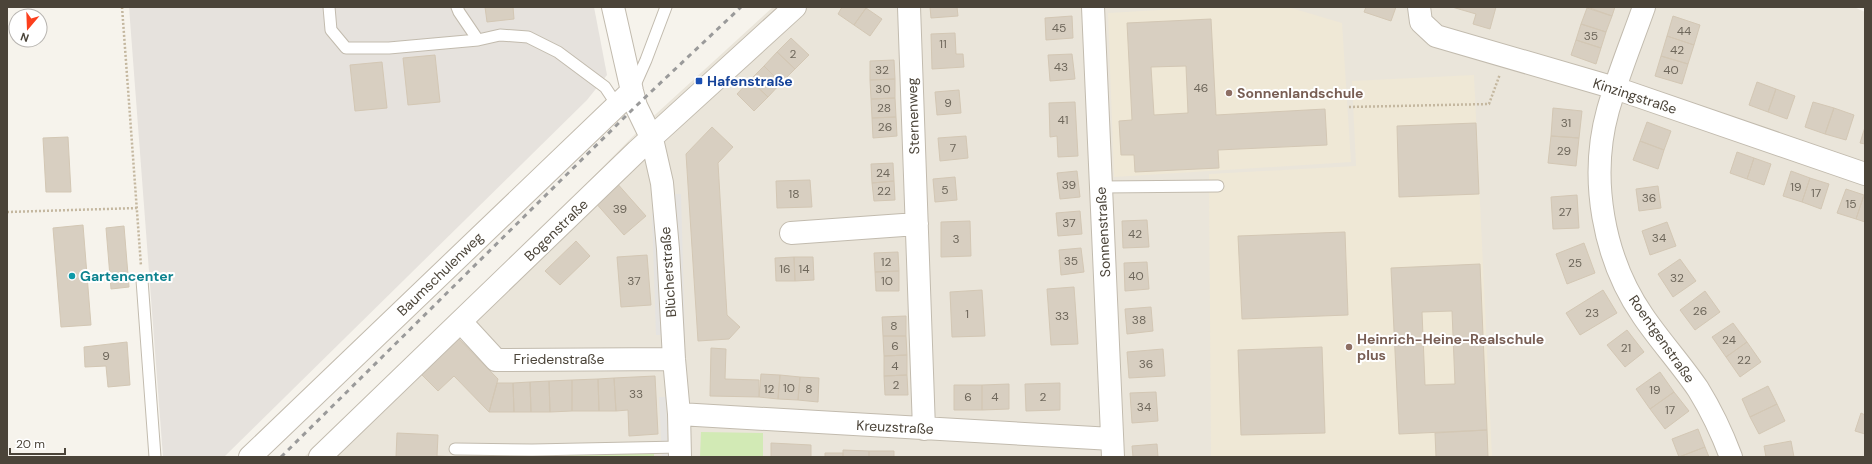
<svg xmlns="http://www.w3.org/2000/svg" width="1872" height="464" viewBox="0 0 1872 464" font-family="'DM Sans',sans-serif">
	<style>
		.residential { fill: #eae5da }
		.industrial { fill: #e6e2dd }
		.education { fill: #efe8d6 }
		.green { fill: #d2eab5 }
		.parking { fill: #e5e3e0 }
		.building { fill: #d8cfc1; stroke: #d3c7b4; fill-rule: evenodd }
		.lines { fill: none; stroke-linecap: round; stroke-linejoin: round }
		.service-casing { stroke: #c2bbae; stroke-width: 13 }
		.minor-casing { stroke: #c2bbae; stroke-width: 24 }
		.path { stroke: #c4b79f; stroke-width: 2.5; stroke-dasharray: 2 2; stroke-linecap: butt }
		.service { stroke: #fff; stroke-width: 11 }
		.minor { stroke: #fff; stroke-width: 22 }
		.rail { stroke: #9a9a9a; stroke-width: 3; stroke-dasharray: 5 5; stroke-linecap: butt }
		.transit-dot { fill: #1a4fb4; stroke: #fff; stroke-width: 1.5 }
		.education-dot { fill: #8d6e63; stroke: #fff; stroke-width: 1.5 }
		.culture-dot { fill: #0f9aa8; stroke: #fff; stroke-width: 1.5 }
		.labels { text-anchor: middle; stroke-width: 4; stroke-linejoin: round; paint-order: stroke }
		.number-label { font-size: 12px; fill: #6e675b }
		.transit-label { font-size: 14px; font-weight: bold; fill: #164399; stroke: #fff; text-anchor: start }
		.education-label { font-size: 14px; font-weight: bold; fill: #785e54; stroke: #fff; text-anchor: start }
		.street-label { font-size: 14px; fill: #4b4439; stroke: #fff }
		.culture-label { font-size: 14px; font-weight: bold; fill: #0d838f; stroke: #fff; text-anchor: start }
	</style>
	<rect width="100%" height="100%" fill="#f6f3ec"/>
	<path class="residential" d="M773 7H1854L1865 12V457H304L465 307 645 124Z"/>
	<path class="industrial" d="M129 7H594L607 75 587 100 224 457H163Z"/>
	<path class="education" d="M1212 7H1288L1342 23 1351 162 1114 177 1108 13Z
		M1474 75 1492 457H1211L1209 174 1356 166 1352 81Z"/>
	<path class="green" d="M701 432 763 433V457H700Z
		M654 451V457H569L566 454Z"/>
	<path class="parking" d="M675 194H681L685 341 679 342Z
		M652 213H658L663 335H656Z
		M659 397H666L668 457H662Z"/>
	<path class="building" d="M485 7H513L514 19 487 22Z
		M842 7H865L866 8 854 25 838 14Z
		M930 7H957L958 16 931 18Z
		M1366 7H1396L1391 21 1364 12Z
		M1452 7H1496L1490 29 1473 24 1476 14Z
		M1587 7H1615L1612 16Z
		M866 8 882 19 870 36 854 25Z
		M1587 8 1612 16 1606 32 1581 24Z
		M1072 16 1073 38 1046 40 1045 18Z
		M1673 16 1700 25 1694 45 1667 36Z
		M1211 19 1216 115 1325 109 1327 145 1218 150 1219 168 1135 172 1134 155H1121L1119 121 1132 120 1127 23ZM1186 66 1188 113 1154 115 1151 67Z
		M1581 24 1606 32 1601 48 1576 40Z
		M955 33 956 54H963L964 67 932 69 931 34Z
		M1667 36 1694 45 1688 64 1661 56Z
		M791 38 809 55 795 69 777 52Z
		M1576 40 1601 48 1596 64 1571 55Z
		M777 52 795 69 781 83 764 66Z
		M1072 54 1075 79 1050 81 1048 55Z
		M435 55 440 102 408 105 403 58Z
		M1661 56 1688 64 1682 84 1655 76Z
		M894 60 895 79 870 80V61Z
		M382 62 387 108 355 111 350 65Z
		M764 66 781 83 768 97 750 80Z
		M895 79V98L871 99 870 80Z
		M750 80 768 97 754 111 737 94Z
		M1757 82 1776 89 1768 112 1749 105Z
		M1776 89 1795 96 1787 119 1768 112Z
		M959 90 961 113 937 115 935 92Z
		M895 98 896 117 872 118 871 99Z
		M1075 102 1078 156 1058 157 1057 136 1050 137 1049 103Z
		M1813 102 1834 108 1825 134 1805 127Z
		M1553 108 1582 111 1579 138 1551 136Z
		M1834 108 1854 115 1846 140 1825 134Z
		M896 117 897 136 873 138 872 118Z
		M1647 122 1671 131 1664 150 1640 141Z
		M1476 123 1479 194 1399 197 1397 126Z
		M712 127 733 147 718 163 727 315 740 327 729 339 698 341 686 154Z
		M1865 127V144L1860 143Z
		M966 136 968 158 940 161 938 138Z
		M1551 136 1579 138 1576 166 1548 163Z
		M68 137 71 192H46L43 138Z
		M1640 141 1664 150 1658 169 1633 160Z
		M1737 152 1754 158 1747 179 1730 173Z
		M1754 158 1771 164 1764 185 1747 179Z
		M893 163 894 181 872 183 871 164Z
		M1077 171 1080 197 1060 199 1057 173Z
		M1791 171 1810 178 1802 202 1783 196Z
		M955 177 957 200 935 202 933 179Z
		M1810 178 1829 184 1821 209 1802 202Z
		M810 180 812 207 777 208 776 181Z
		M615 181 646 216 624 235 594 201Z
		M894 181 895 200 874 201 872 183Z
		M1658 186 1661 208 1639 211 1636 189Z
		M1846 189 1864 195 1856 219 1837 213Z
		M1577 195 1579 228 1553 229 1551 197Z
		M1864 195 1865 196V222L1856 219Z
		M1080 211 1082 234 1058 236 1056 213Z
		M1147 220 1149 247 1123 248 1122 221Z
		M970 221 971 256 941 257V222Z
		M1667 222 1676 246 1650 255 1642 231Z
		M83 225 91 325 61 327 53 228Z
		M124 226 129 287 111 289 106 228Z
		M1345 232 1348 315 1242 319 1238 236Z
		M576 241 590 256 560 285 545 271Z
		M1584 243 1595 273 1567 284 1556 254Z
		M1081 248 1084 272 1061 275 1059 250Z
		M898 252 899 271 875 272 874 253Z
		M647 255 651 305 621 307 617 257Z
		M794 257 795 281H776L775 258Z
		M794 257H813L814 280 795 281Z
		M1680 259 1696 281 1673 297 1658 274Z
		M1147 262 1149 289 1125 291 1124 263Z
		M1480 264 1487 430 1399 434 1391 268ZM1452 311 1455 384 1425 385 1422 312Z
		M899 271V291H876L875 272Z
		M1074 287 1078 344 1051 345 1047 289Z
		M982 290 985 336 952 337 950 292Z
		M1603 290 1617 313 1580 335 1566 313Z
		M1705 291 1720 312 1695 330 1680 310Z
		M1151 307 1153 331 1127 334 1125 309Z
		M906 316V336H883L882 317Z
		M1733 323 1747 342 1726 357 1712 337Z
		M1627 330 1644 352 1625 367 1607 345Z
		M456 336 498 379 489 412 454 376 438 391 419 372Z
		M883 336H906L907 355 884 356Z
		M127 342 130 385 108 387 106 366 85 367 84 347Z
		M1747 342 1761 362 1740 377 1726 357Z
		M1322 347 1325 433 1241 435 1238 350Z
		M711 348 726 349 725 379 759 380V397L710 396Z
		M1163 349 1165 376 1129 378 1127 352Z
		M907 355V375L884 376V356Z
		M1660 372 1674 392 1650 409 1636 389Z
		M761 374 780 375 778 399 759 397Z
		M780 375 800 377 798 400 778 399Z
		M907 375 908 395H885L884 376Z
		M655 376 658 434 629 436 628 410 616 411 614 378Z
		M800 377 819 378 818 402 798 400Z
		M614 378 616 411H599L598 379Z
		M598 379 599 411H572V380Z
		M572 380V411L550 412 549 381Z
		M549 381 550 412H531L530 382Z
		M530 382 531 412H514L513 383Z
		M497 383H513L514 412H489Z
		M1060 383V410L1026 411 1025 384Z
		M1009 384V409L982 410V385Z
		M954 385H982V410H954Z
		M1768 386 1777 404 1750 417 1742 399Z
		M1156 392 1158 421 1132 423 1130 393Z
		M1674 392 1689 411 1665 429 1650 409Z
		M1777 404 1785 421 1759 434 1750 417Z
		M1861 413 1865 415V434L1855 431Z
		M1698 429 1705 447 1679 457 1672 439Z
		M1487 430 1488 457H1436L1435 433Z
		M397 433 438 435 437 456 465 457H396Z
		M1791 441 1794 457H1766L1764 446Z
		M771 443 811 445V457H771Z
		M1157 444 1158 457H1133L1132 446Z
		M1705 447 1709 457H1679Z
		M843 450 869 451V457H843Z
		M869 451H894V457H869Z
		M825 453H843V457H825Z"/>
	<g class="lines">
		<defs>
			<path id="service" d="M329 7 331 30 346 48H389L478 40 500 35 528 37 558 52 605 87 617 105
				M457 7 459 12 478 40
				M634 87 646 60 666 7
				M1101 187 1218 186
				M142 280 155 457
				M455 449 532 450 680 447"/>
			<path id="minor" d="M613 7 632 91 636 106 652 139 662 183 668 249 674 359 679 414 680 457
				M909 7 924 429
				M1093 7 1113 457
				M1419 7 1421 22 1436 36 1615 88 1865 174
				M1644 7C1632 41 1618 75 1608 110 1589 178 1603 258 1643 316 1660 341 1681 364 1698 389 1711 410 1722 433 1731 457
				M791 233 917 224
				M461 322 496 360 674 359
				M679 414 1112 439
				M250 457 632 91
				M320 457 637 151 795 7"/>
		</defs>
		<use href="#service" class="service-casing"/>
		<use href="#minor" class="minor-casing"/>
		<path class="path" d="M122 7 141 266
			M1349 107 1489 104 1500 74
			M7 212 138 208"/>
		<use href="#service" class="service"/>
		<use href="#minor" class="minor"/>
		<path class="rail" d="M281 457 636 106 741 7"/>
	</g>
	<rect class="transit-dot" x="695" y="77" width="8" height="8" rx="2"/>
	<g class="education-dot">
		<circle cx="1229" cy="93" r="4"/>
		<circle cx="1349" cy="347" r="4"/>
	</g>
	<circle class="culture-dot" cx="72" cy="276" r="4"/>
	<g class="labels">
		<g class="number-label">
			<text x="1059" y="32">45</text>
			<text x="1684" y="35">44</text>
			<text x="1591" y="40">35</text>
			<text x="943" y="48">11</text>
			<text x="1677" y="54">42</text>
			<text x="793" y="58">2</text>
			<text x="1061" y="71">43</text>
			<text x="882" y="74">32</text>
			<text x="1671" y="74">40</text>
			<text x="1201" y="92">46</text>
			<text x="883" y="93">30</text>
			<text x="948" y="107">9</text>
			<text x="884" y="112">28</text>
			<text x="1063" y="124">41</text>
			<text x="1566" y="127">31</text>
			<text x="885" y="131">26</text>
			<text x="953" y="152">7</text>
			<text x="1564" y="155">29</text>
			<text x="883" y="177">24</text>
			<text x="1069" y="189">39</text>
			<text x="1796" y="191">19</text>
			<text x="945" y="194">5</text>
			<text x="884" y="195">22</text>
			<text x="1816" y="197">17</text>
			<text x="794" y="198">18</text>
			<text x="1649" y="202">36</text>
			<text x="1851" y="208">15</text>
			<text x="620" y="213">39</text>
			<text x="1565" y="216">27</text>
			<text x="1069" y="227">37</text>
			<text x="1135" y="238">42</text>
			<text x="1659" y="242">34</text>
			<text x="956" y="243">3</text>
			<text x="1071" y="265">35</text>
			<text x="886" y="266">12</text>
			<text x="1575" y="267">25</text>
			<text x="785" y="273">16</text>
			<text x="804" y="273">14</text>
			<text x="1136" y="280">40</text>
			<text x="1677" y="282">32</text>
			<text x="634" y="285">37</text>
			<text x="887" y="285">10</text>
			<text x="1700" y="315">26</text>
			<text x="1592" y="317">23</text>
			<text x="967" y="318">1</text>
			<text x="1062" y="320">33</text>
			<text x="1139" y="324">38</text>
			<text x="894" y="330">8</text>
			<text x="1729" y="344">24</text>
			<text x="895" y="350">6</text>
			<text x="1626" y="352">21</text>
			<text x="106" y="360">9</text>
			<text x="1744" y="364">22</text>
			<text x="1146" y="368">36</text>
			<text x="895" y="370">4</text>
			<text x="896" y="389">2</text>
			<text x="789" y="392">10</text>
			<text x="769" y="393">12</text>
			<text x="809" y="393">8</text>
			<text x="1655" y="394">19</text>
			<text x="636" y="398">33</text>
			<text x="968" y="401">6</text>
			<text x="995" y="401">4</text>
			<text x="1043" y="401">2</text>
			<text x="1144" y="411">34</text>
			<text x="1670" y="414">17</text>
		</g>
		<g class="transit-label">
			<text x="707" y="86">Hafenstraße</text>
		</g>
		<g class="education-label">
			<text x="1237" y="98">Sonnenlandschule</text>
			<text x="1357" y="344">Heinrich-Heine-Realschule<tspan x="1357" dy="16">plus</tspan></text>
		</g>
		<g class="street-label">
			<text transform="translate(1635 96) rotate(18)" y="5">Kinzingstraße</text>
			<text transform="translate(913 116) rotate(-92)" y="5">Sternenweg</text>
			<text transform="translate(556 230) rotate(-44)" y="5">Bogenstraße</text>
			<text transform="translate(1103 232) rotate(-93)" y="5">Sonnenstraße</text>
			<text transform="translate(668 272) rotate(-94)" y="5">Blücherstraße</text>
			<text transform="translate(440 274) rotate(-44)" y="5">Baumschulenweg</text>
			<text transform="translate(1662 339) rotate(55)" y="5">Roentgenstraße</text>
			<text x="559" y="364">Friedenstraße</text>
			<text transform="translate(895 427) rotate(3)" y="5">Kreuzstraße</text>
		</g>
		<g class="culture-label">
			<text x="80" y="281">Gartencenter</text>
		</g>
	</g>
	<rect width="1872" height="464" fill="none" stroke="#4b4439" stroke-width="16"/>
	<g transform="translate(28 28) rotate(199)"><circle r="19" fill="#ffffff" stroke="#b7b4b0"/>
	<path d="M0-3L7 15L0 10L-7 15Z" fill="#fc3f1d"/>
	<text y="-6" font-size="11" font-weight="bold" text-anchor="middle" fill="#4b4439">N</text>
	</g>
	<path d="M10 448v6h55v-6" fill="none" stroke="#4b4439" stroke-width="2"/>
	<text x="16" y="448" font-size="12" fill="#4b4439" stroke="#ffffff" stroke-width="3" paint-order="stroke">20 m</text>
</svg>
